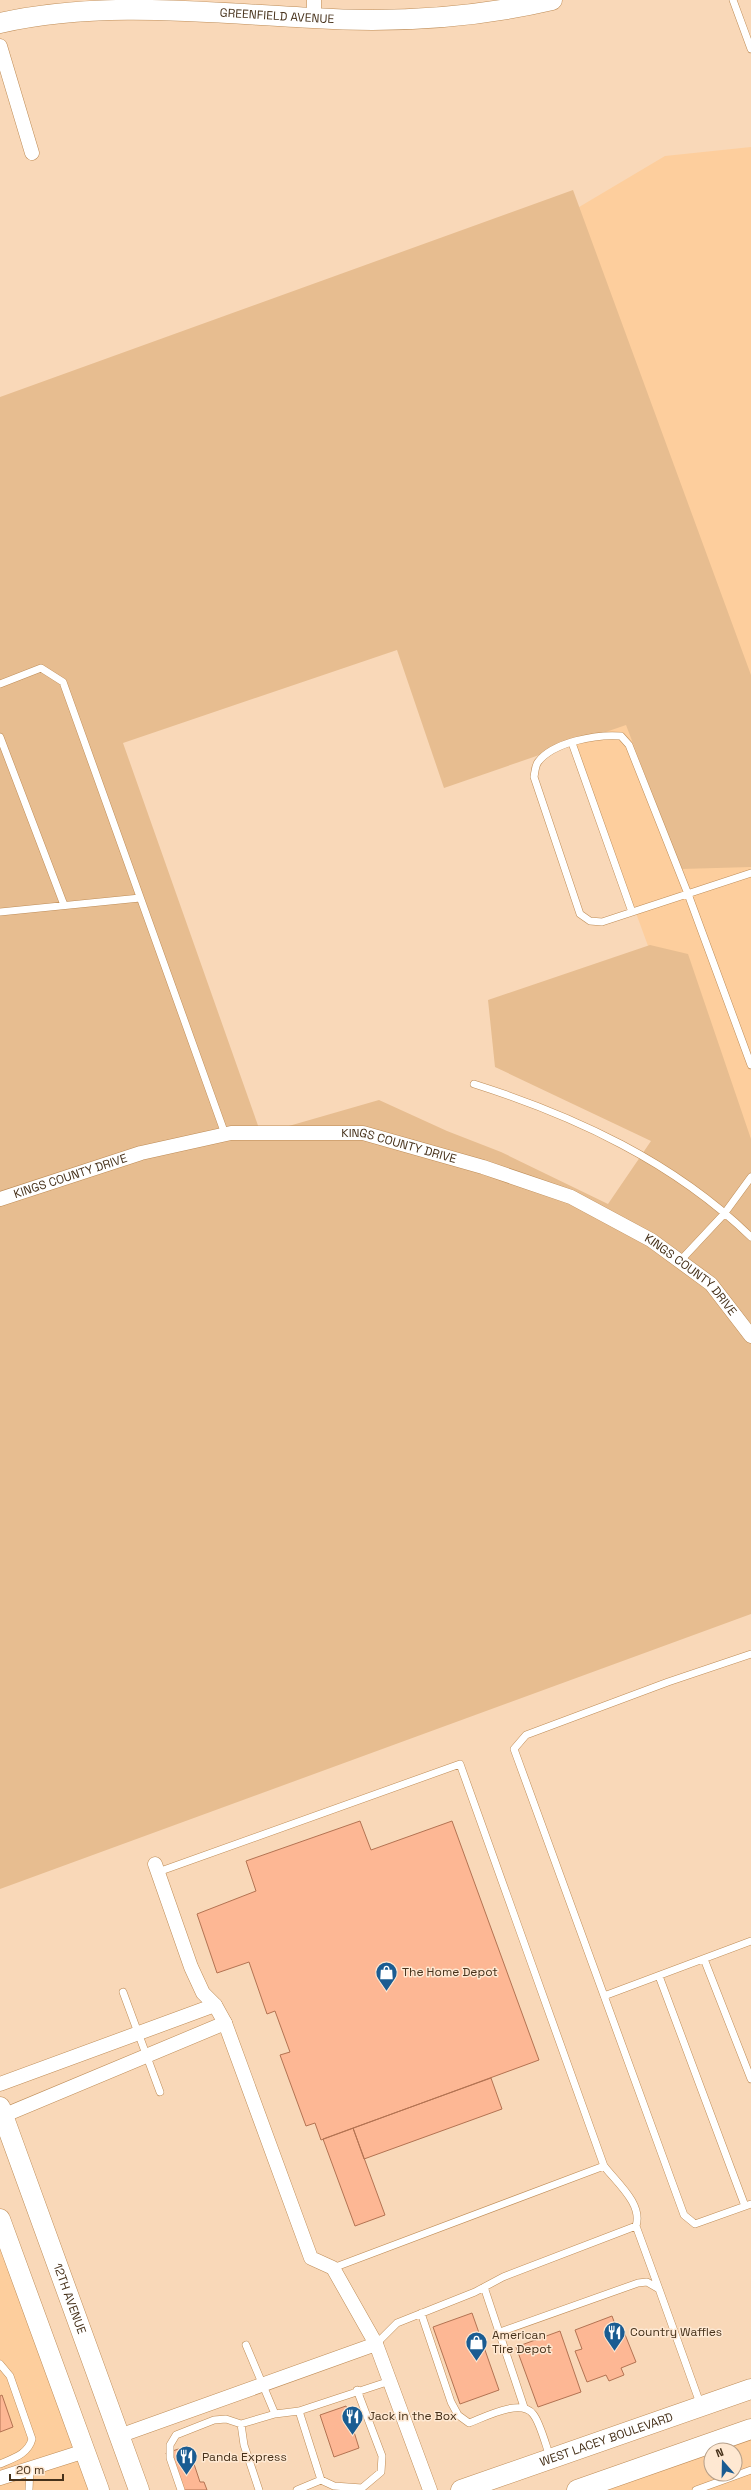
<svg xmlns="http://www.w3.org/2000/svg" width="751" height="2490" viewBox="0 0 751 2490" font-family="'Space Grotesk',sans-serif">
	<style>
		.built { fill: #fdce9d; fill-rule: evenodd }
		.green { fill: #e7bd90 }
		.building { fill: #fdb794; stroke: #b37352 }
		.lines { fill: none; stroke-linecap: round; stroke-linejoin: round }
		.lane-casing { stroke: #be8c56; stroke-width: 8 }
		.street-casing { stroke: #be8c56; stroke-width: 15 }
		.secondary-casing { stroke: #be8c56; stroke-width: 21 }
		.lane { stroke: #fff; stroke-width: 7 }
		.street { stroke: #fff; stroke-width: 14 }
		.secondary { stroke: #fff; stroke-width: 20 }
		.labels { text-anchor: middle; stroke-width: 3; stroke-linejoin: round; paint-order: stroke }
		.street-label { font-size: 12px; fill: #47321b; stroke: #fee8d2 }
		.poi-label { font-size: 12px; fill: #47321b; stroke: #fee8d2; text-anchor: start }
	</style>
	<rect width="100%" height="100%" fill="#f9d8b8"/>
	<path class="built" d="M751 147V1228L414 305 665 156Z
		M0 2219 99 2490H0Z
		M751 2429V2490H577ZM711 2450H735V2474H711Z"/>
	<path class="green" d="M573 190 751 675V867L681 869 626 725 444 788 397 650 123 743 261 1134 379 1100 447 1131 501 1152 608 1204 651 1141 495 1067 488 1000 650 945 688 954 751 1139V1614L0 1889V397Z"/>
	<path class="building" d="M360 1821 371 1850 452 1821 539 2060 321 2140 315 2123 306 2126 280 2055 290 2052 275 2011 267 2014 249 1962 217 1973 197 1914 256 1891 246 1861Z
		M491 2078 502 2109 364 2159 353 2128Z
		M353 2128 385 2215 355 2226 323 2139Z
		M472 2313 499 2390 460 2404 433 2327Z
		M612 2316 619 2335 624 2332 636 2362 621 2368 624 2375 609 2381 606 2375 587 2382 575 2351 582 2349 575 2330Z
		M560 2331 581 2392 538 2407 516 2347Z
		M2 2395 13 2427 0 2432V2396Z
		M346 2406 359 2448 334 2457 320 2415Z
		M188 2446 200 2482H204L207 2490H178L166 2453Z"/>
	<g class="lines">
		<defs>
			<path id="lane" d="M733 0 751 49
				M0 684 41 668 63 682 225 1134
				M0 737 64 905
				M572 743 632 912
				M751 873 602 922 590 921 580 914 534 777C535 772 535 766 538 762 553 742 597 734 621 736L629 745 688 894 751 1065
				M0 912 140 898
				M474 1084C575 1116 674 1162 751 1237
				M680 1261 724 1214 751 1177
				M751 1654 668 1682 526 1735 514 1749 684 2215 695 2224 751 2204
				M158 1872 460 1764 604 2166C617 2183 643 2204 636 2226L503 2277 475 2292 397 2323 376 2344
				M704 1959 751 2079
				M659 1976 745 2206
				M123 1992 160 2092
				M604 1996 751 1941
				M636 2226 659 2289
				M333 2268 604 2166
				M484 2287 524 2407
				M421 2313 451 2402 458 2415 469 2423C485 2417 521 2398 533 2414 540 2422 546 2446 550 2457
				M500 2332 638 2283 647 2282 659 2289 701 2406
				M246 2345 275 2414 299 2411 390 2381
				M0 2364 10 2376 32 2439C28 2454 14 2458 0 2464
				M241 2424 244 2445 259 2490
				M321 2480 334 2486 362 2488 381 2472 382 2456 357 2390
				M29 2490 30 2467
				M181 2490 170 2458V2445L176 2435 214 2420 226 2419 241 2424 275 2414
				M297 2490 321 2480 299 2411
				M696 2490 751 2470"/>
			<g id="street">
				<path d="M314 0V18"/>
				<path d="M0 46 32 153"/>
				<path id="s1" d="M0 1199 141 1153 231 1133H363L483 1167 571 1197 651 1240 711 1284 751 1336"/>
				<path d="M155 1864 191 1967 203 1993 215 2005 225 2023 311 2258 333 2268 376 2344"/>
				<path d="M0 2084 215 2005"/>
				<path d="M0 2117 225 2023"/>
				<path d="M119 2436 376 2344 430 2490"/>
				<path d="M0 2478 85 2451"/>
			</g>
			<g id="secondary">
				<path id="s2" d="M0 23C102 0 209 13 313 18 392 23 475 18 552 0"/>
				<path id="s3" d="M0 2107 139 2490"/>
				<path d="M0 2219 99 2490"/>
				<path id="s4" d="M461 2490 751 2389"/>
				<path d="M577 2490 751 2429"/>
			</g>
		</defs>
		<use href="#lane" class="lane-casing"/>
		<use href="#street" class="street-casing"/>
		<use href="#secondary" class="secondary-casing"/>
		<use href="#lane" class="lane"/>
		<use href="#street" class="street"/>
		<use href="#secondary" class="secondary"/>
	</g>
	<defs>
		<symbol id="shop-pin" viewBox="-11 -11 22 30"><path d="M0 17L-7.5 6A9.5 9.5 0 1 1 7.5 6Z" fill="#1a5c92" stroke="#fee8d2"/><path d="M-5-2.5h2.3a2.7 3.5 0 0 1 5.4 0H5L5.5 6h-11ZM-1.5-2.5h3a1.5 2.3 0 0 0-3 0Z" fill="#fff"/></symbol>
		<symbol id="restaurant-pin" viewBox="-11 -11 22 30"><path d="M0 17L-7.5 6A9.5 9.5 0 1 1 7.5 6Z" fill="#1a5c92" stroke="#fee8d2"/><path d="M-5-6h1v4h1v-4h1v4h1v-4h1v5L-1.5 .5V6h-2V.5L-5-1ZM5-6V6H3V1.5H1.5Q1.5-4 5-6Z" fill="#fff"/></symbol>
	</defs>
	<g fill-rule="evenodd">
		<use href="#shop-pin" x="374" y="1960" width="25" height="34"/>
		<use href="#restaurant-pin" x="602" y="2320" width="25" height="34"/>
		<use href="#shop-pin" x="464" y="2330" width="25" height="34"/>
		<use href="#restaurant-pin" x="340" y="2404" width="25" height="34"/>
		<use href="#restaurant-pin" x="174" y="2444" width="25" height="34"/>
	</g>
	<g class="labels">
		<g class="street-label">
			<text dy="4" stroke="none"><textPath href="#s2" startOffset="278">GREENFIELD AVENUE</textPath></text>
			<text dy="4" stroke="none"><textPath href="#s1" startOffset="410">KINGS COUNTY DRIVE</textPath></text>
			<text dy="4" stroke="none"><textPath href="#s1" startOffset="74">KINGS COUNTY DRIVE</textPath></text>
			<text dy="4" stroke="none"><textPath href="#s1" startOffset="734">KINGS COUNTY DRIVE</textPath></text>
			<text dy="4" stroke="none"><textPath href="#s3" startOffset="204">12TH AVENUE</textPath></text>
			<text dy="4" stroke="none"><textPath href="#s4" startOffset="154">WEST LACEY BOULEVARD</textPath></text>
		</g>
		<g class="poi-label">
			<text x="402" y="1976">The Home Depot</text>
			<text x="630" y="2336">Country Waffles</text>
			<text x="492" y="2339">American<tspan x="492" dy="14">Tire Depot</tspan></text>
			<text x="368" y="2420">Jack in the Box</text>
			<text x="202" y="2461">Panda Express</text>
		</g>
	</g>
	<g transform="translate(723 2462) rotate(340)"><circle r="19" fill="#fee8d2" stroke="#b59f89"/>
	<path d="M0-3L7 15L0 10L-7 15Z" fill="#1a5c92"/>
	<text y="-6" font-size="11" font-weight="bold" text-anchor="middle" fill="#47321b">N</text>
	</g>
	<path d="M10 2474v6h53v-6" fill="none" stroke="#47321b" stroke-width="2"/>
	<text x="16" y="2474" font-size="12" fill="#47321b" stroke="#fee8d2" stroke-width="3" paint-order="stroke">20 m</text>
</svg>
